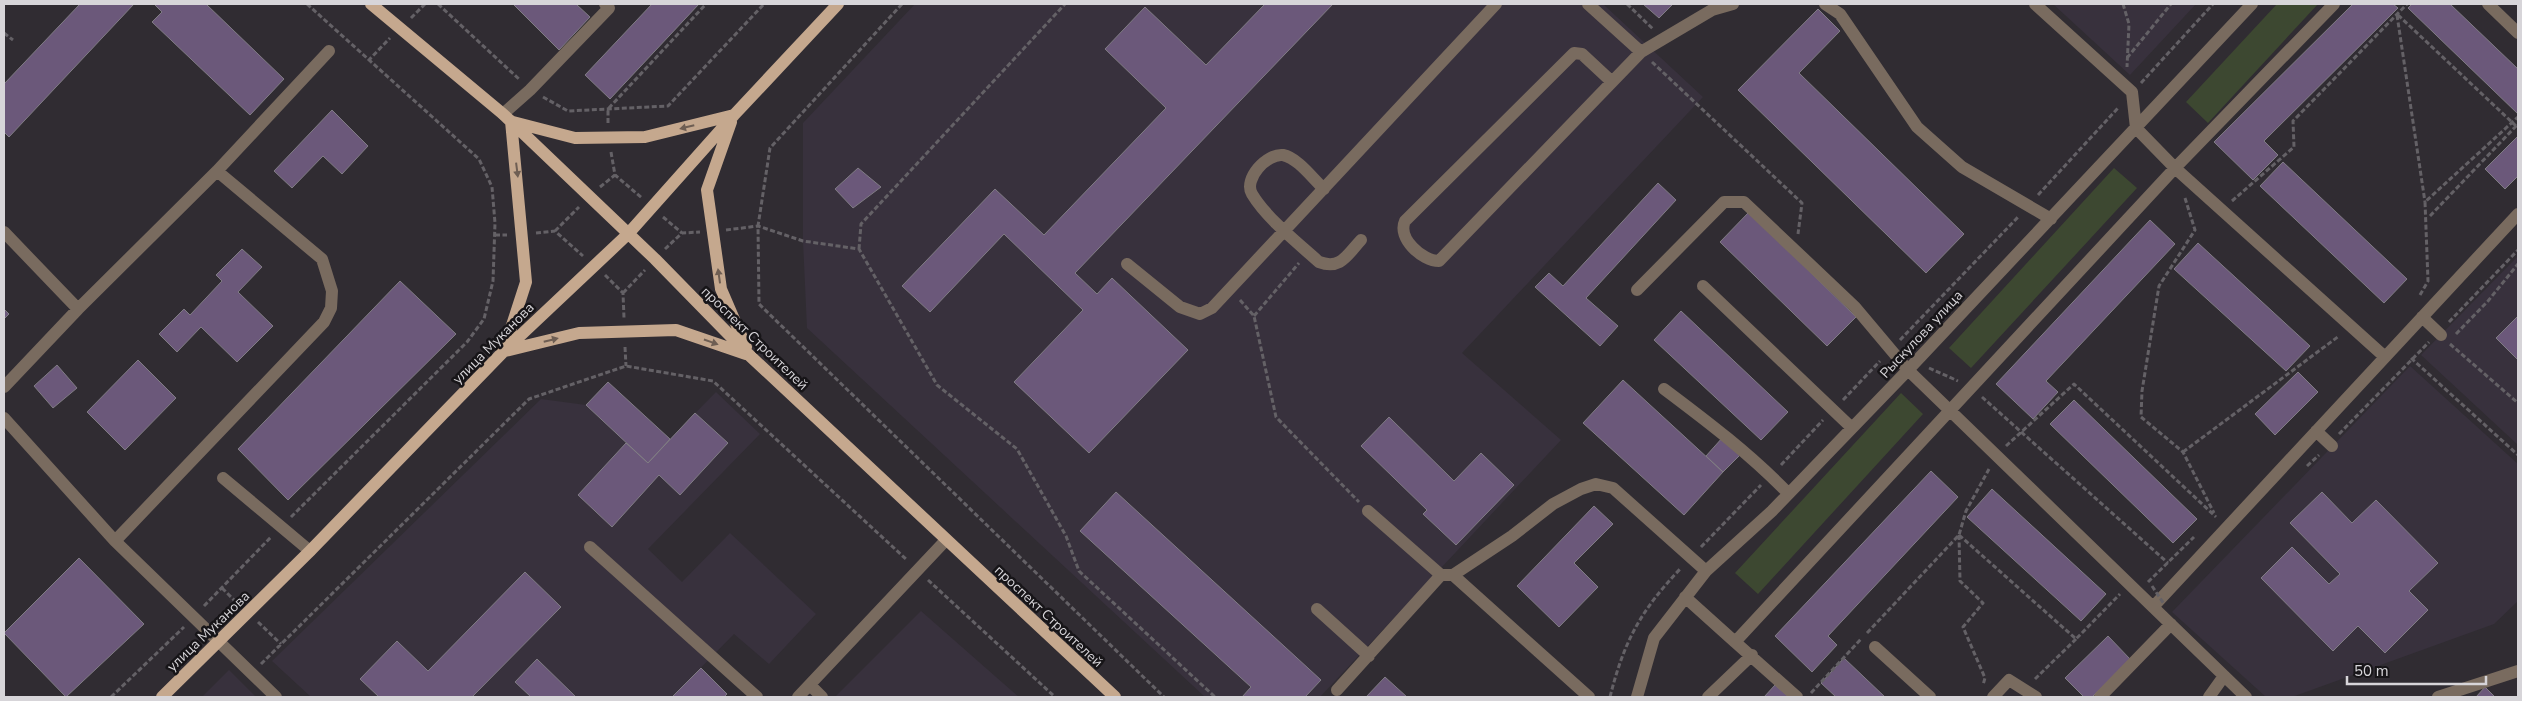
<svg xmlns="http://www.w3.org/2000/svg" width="2522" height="701" viewBox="0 0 2522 701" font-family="'Nunito Sans',sans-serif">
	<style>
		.built { fill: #38313d }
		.green { fill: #3d4831 }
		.building { fill: #6b587a; stroke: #807c84 }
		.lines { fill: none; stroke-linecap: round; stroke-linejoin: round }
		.path { stroke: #646166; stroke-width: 3; stroke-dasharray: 5 2.5; stroke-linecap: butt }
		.minor { stroke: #796b5f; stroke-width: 12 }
		.major { stroke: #c5a88e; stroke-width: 12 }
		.path-bridge { stroke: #646166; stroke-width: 3; stroke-dasharray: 5 2.5; stroke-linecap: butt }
		.oneway { fill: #6e5e53 }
		.labels { text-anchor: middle; stroke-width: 5; stroke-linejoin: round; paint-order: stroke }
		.street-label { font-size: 14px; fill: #d7d5d9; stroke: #171518 }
	</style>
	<rect width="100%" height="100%" fill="#302c32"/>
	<path class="built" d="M915 4H1603L1703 97 1462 353 1561 440 1320 697H1205L807 328 803 241V123Z
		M2053 4H2196L2130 75Z
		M2518 256V445L2421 355Z
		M2410 366 2518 464V601L2494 624 2292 697H2266L2172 612Z
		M716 392 760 434 648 549 682 582 730 533 816 614 769 664 734 634 672 697H311L272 661 541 399 586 405 647 462Z
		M921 611 996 677 1019 697H835Z
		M229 670 256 697H202Z"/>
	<path class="green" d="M2277 4H2318L2208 123 2186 102Z
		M2114 168 2137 188 1971 368 1949 348Z
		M1901 393 1923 414 1758 594 1735 573Z"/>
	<path class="building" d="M80 4H134L9 137 4 132V84Z
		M154 4H206L284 79 250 115 152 22 162 12Z
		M513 4H576L590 17 559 50Z
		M652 4H699L610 99 585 75Z
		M1265 4H1333L1075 273 1097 294 1112 278 1188 350 1089 453 1014 382 1083 310 1004 234 930 312 902 286 995 189 1044 235 1166 108 1105 49 1145 7 1206 65Z
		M1643 4H1673L1659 18Z
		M2353 4H2393L2398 8 2264 141 2278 155 2253 180 2214 142Z
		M2412 4H2450L2518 69V114L2408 8Z
		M1818 9 1840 31 1799 73 1964 234 1926 273 1738 90Z
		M332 110 368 146 342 174 323 156 292 188 274 171Z
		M2518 136V176L2505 189 2485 169Z
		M2283 162 2407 279 2384 303 2260 186Z
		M858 168 881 187 853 208 835 189Z
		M1658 183 1676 200 1586 298 1618 326 1600 346 1535 287 1549 273 1563 286Z
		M1749 212 1856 317 1827 346 1720 242Z
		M2150 220 2175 244 2046 381 2058 392 2033 419 1996 384Z
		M2198 243 2310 346 2286 371 2174 269Z
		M242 249 262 267 238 292 273 326 237 362 201 327 177 352 159 334 184 309 190 315 222 281 216 275Z
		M400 281 456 334 288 500 238 449Z
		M4 309 9 314 4 319Z
		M1681 311 1788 412 1761 440 1654 340Z
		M2518 316V360L2496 338Z
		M138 360 176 398 125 450 87 412Z
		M57 365 77 388 53 408 34 386Z
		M2298 372 2318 392 2275 435 2255 414Z
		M1623 380 1723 472 1684 515 1583 423Z
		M608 382 670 439 648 463 586 405Z
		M2074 400 2197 519 2173 543 2050 424Z
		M695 413 728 443 680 495 659 475 612 527 578 495 626 443 648 463Z
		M1389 417 1454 481 1481 453 1514 485 1456 545 1423 514 1427 510 1361 446Z
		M1723 437 1741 454 1723 472 1706 456Z
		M1931 471 1958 497 1828 636 1837 645 1812 672 1775 636Z
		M1992 489 2106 594 2081 621 1967 517Z
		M1116 492 1321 680 1305 697H1242L1251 687 1080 531Z
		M2322 492 2352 523 2376 500 2438 563 2409 591 2428 610 2385 653 2358 626 2333 651 2261 578 2292 547 2329 584 2340 574 2290 523Z
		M1594 506 1613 524 1574 563 1598 587 1559 627 1517 586Z
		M79 558 144 624 66 697 4 633Z
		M525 572 561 607 472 697H379L360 679 397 641 428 671Z
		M2108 636 2130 659 2092 697H2084L2065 678Z
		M1844 658 1885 697H1836L1821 683Z
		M537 659 576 697H531L515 682Z
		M701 668 727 694 724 697H672Z
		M1385 677 1407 697H1366Z
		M1775 685 1789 697H1764Z
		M2485 687 2495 697H2476Z"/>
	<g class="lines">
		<path class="path" d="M438 4 520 80
			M902 4 770 148 758 226 759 304 1164 697
			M1627 4 1653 29
			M2123 4 2129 24 2127 67
			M2397 15 2425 202
			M2398 15 2516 126
			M411 18 425 4
			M4 33 13 40
			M2127 58 2171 4
			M368 61 390 38
			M1652 62 1802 203 1798 234
			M2141 83 2213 4
			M543 97 568 111 668 106 764 4
			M608 123V109L706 4
			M611 152 615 175 642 198
			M600 187 615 175
			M2038 195 2118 108
			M2185 198 2195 230 2159 286 2142 391 2141 417 2183 452 2214 513
			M2232 201 2294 147 2293 121 2407 4
			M2430 216 2518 124
			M663 217 682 233
			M726 230 758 226 803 241 859 249 937 385 1017 449 1066 536 1079 571 1215 697
			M555 231 579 207
			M536 233 555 231 583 256
			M495 235H507
			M665 249 682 233 700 232
			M859 249 861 224 1065 4
			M605 275 623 293 624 318
			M623 293 645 270
			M2420 295 2428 281 2425 202 2518 117
			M1240 300 1254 316 1276 417 1359 502
			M1254 316 1299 263
			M2449 322 2518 250
			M2456 334 2488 301 2518 264
			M1900 340 2019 216
			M2450 344 2518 403
			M625 347 626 366
			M2411 358 2518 455
			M1929 368 1958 381
			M1982 397 2168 563
			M1843 400 1880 361
			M2339 434 2429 342
			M2006 446 2074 384 2216 517
			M2183 452 2339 336
			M1781 465 1823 420
			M2307 466 2319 455
			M291 517 467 342 484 319 493 281 495 223 492 187 479 159 307 4
			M1959 535 2076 639 2120 594
			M1959 535 1960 581 1983 603 1963 627 1985 678 1983 685
			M1701 547 1761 485
			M928 580 1055 697
			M2148 582 2194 537
			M222 588 237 603
			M204 606 271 537
			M258 622 281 644
			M1867 633 1959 535 1966 511 1989 469
			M261 664 529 399 626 366 713 381 907 560
			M2035 679 2076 639
			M1811 693 1861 639
			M111 697 184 627
			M1610 697C1624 641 1641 610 1681 568"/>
		<path class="minor" d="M1588 4 1641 52 1712 10 1733 4
			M1825 4 1840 14 1917 127 1962 167 2051 219
			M2035 4 2132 92 2136 128 2175 168 2385 357
			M2488 4 2518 33
			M1611 81 1582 54 1574 53 1405 221C1397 238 1422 261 1439 261L1641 52
			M503 114 530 90 609 8 605 4
			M1324 189C1313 179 1298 158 1283 155 1267 153 1243 179 1252 194 1267 219 1298 243 1319 262 1341 270 1347 255 1361 240
			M4 232 78 309
			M1127 264 1180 307 1200 314 1212 308 1496 4
			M1703 286 1852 428
			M1637 290 1724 202H1744L1855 307 1908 370 2246 697
			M2422 317 2441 335
			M4 387 78 309 217 171 329 51
			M1664 389C1708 422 1750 454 1788 493
			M4 418 115 541 276 697
			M2316 431 2332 446
			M223 478 310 551
			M1368 511 1441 575
			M115 541 324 322 331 308 332 291 322 259 217 171
			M590 547 757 697
			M1453 575 1589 697
			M1685 597 1735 642 2175 168 2334 4
			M2153 607 2518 214
			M1317 609 1369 656
			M1735 642 1797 697
			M1875 647 1930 697
			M810 685 822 697
			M1337 690 1441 575H1453L1512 536 1553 504 1581 489 1596 484 1613 488 1706 571
			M798 697 946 540
			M1637 697 1654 638 1706 571 1772 511 1908 370 2252 4
			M1708 697 1752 655
			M1993 697 2009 680 2036 697
			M2100 697 2171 624
			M2209 697 2224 676
			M2438 697 2518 671"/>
		<path class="major" d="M371 4 503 114 655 259 748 354 1115 697
			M513 122 575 138 645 137 734 115
			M731 122 707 190 721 289 746 347
			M504 350 526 282 511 121
			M505 351 579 333 676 330 746 354
			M162 697 310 551 504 351 628 234 734 115 838 4"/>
		<path class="path-bridge" d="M2152 586 2164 604"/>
	</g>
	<defs><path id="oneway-solid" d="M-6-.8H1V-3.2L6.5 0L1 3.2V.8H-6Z" transform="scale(1.25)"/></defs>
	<g class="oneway">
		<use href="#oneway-solid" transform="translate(687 127) rotate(166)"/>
		<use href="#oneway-solid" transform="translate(517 170) rotate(83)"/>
		<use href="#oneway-solid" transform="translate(719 276) rotate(-98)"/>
		<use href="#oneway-solid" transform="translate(551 340) rotate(-14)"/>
		<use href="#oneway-solid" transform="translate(711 342) rotate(19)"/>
	</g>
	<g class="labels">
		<g class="street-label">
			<text transform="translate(1921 334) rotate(-47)" y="5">Рыскулова улица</text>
			<text transform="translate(755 338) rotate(44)" y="5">проспект Строителей</text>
			<text transform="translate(493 343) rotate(-45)" y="5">улица Муканова</text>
			<text transform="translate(1049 616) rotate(43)" y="5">проспект Строителей</text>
			<text transform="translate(208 631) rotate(-44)" y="5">улица Муканова</text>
		</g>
	</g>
	<rect width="2522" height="701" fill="none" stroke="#d7d5d9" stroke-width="10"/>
	<path d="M2347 676v8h139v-8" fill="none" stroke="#d7d5d9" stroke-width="2.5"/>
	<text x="2354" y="676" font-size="15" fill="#d7d5d9" stroke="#171518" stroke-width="4" paint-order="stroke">50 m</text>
</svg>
